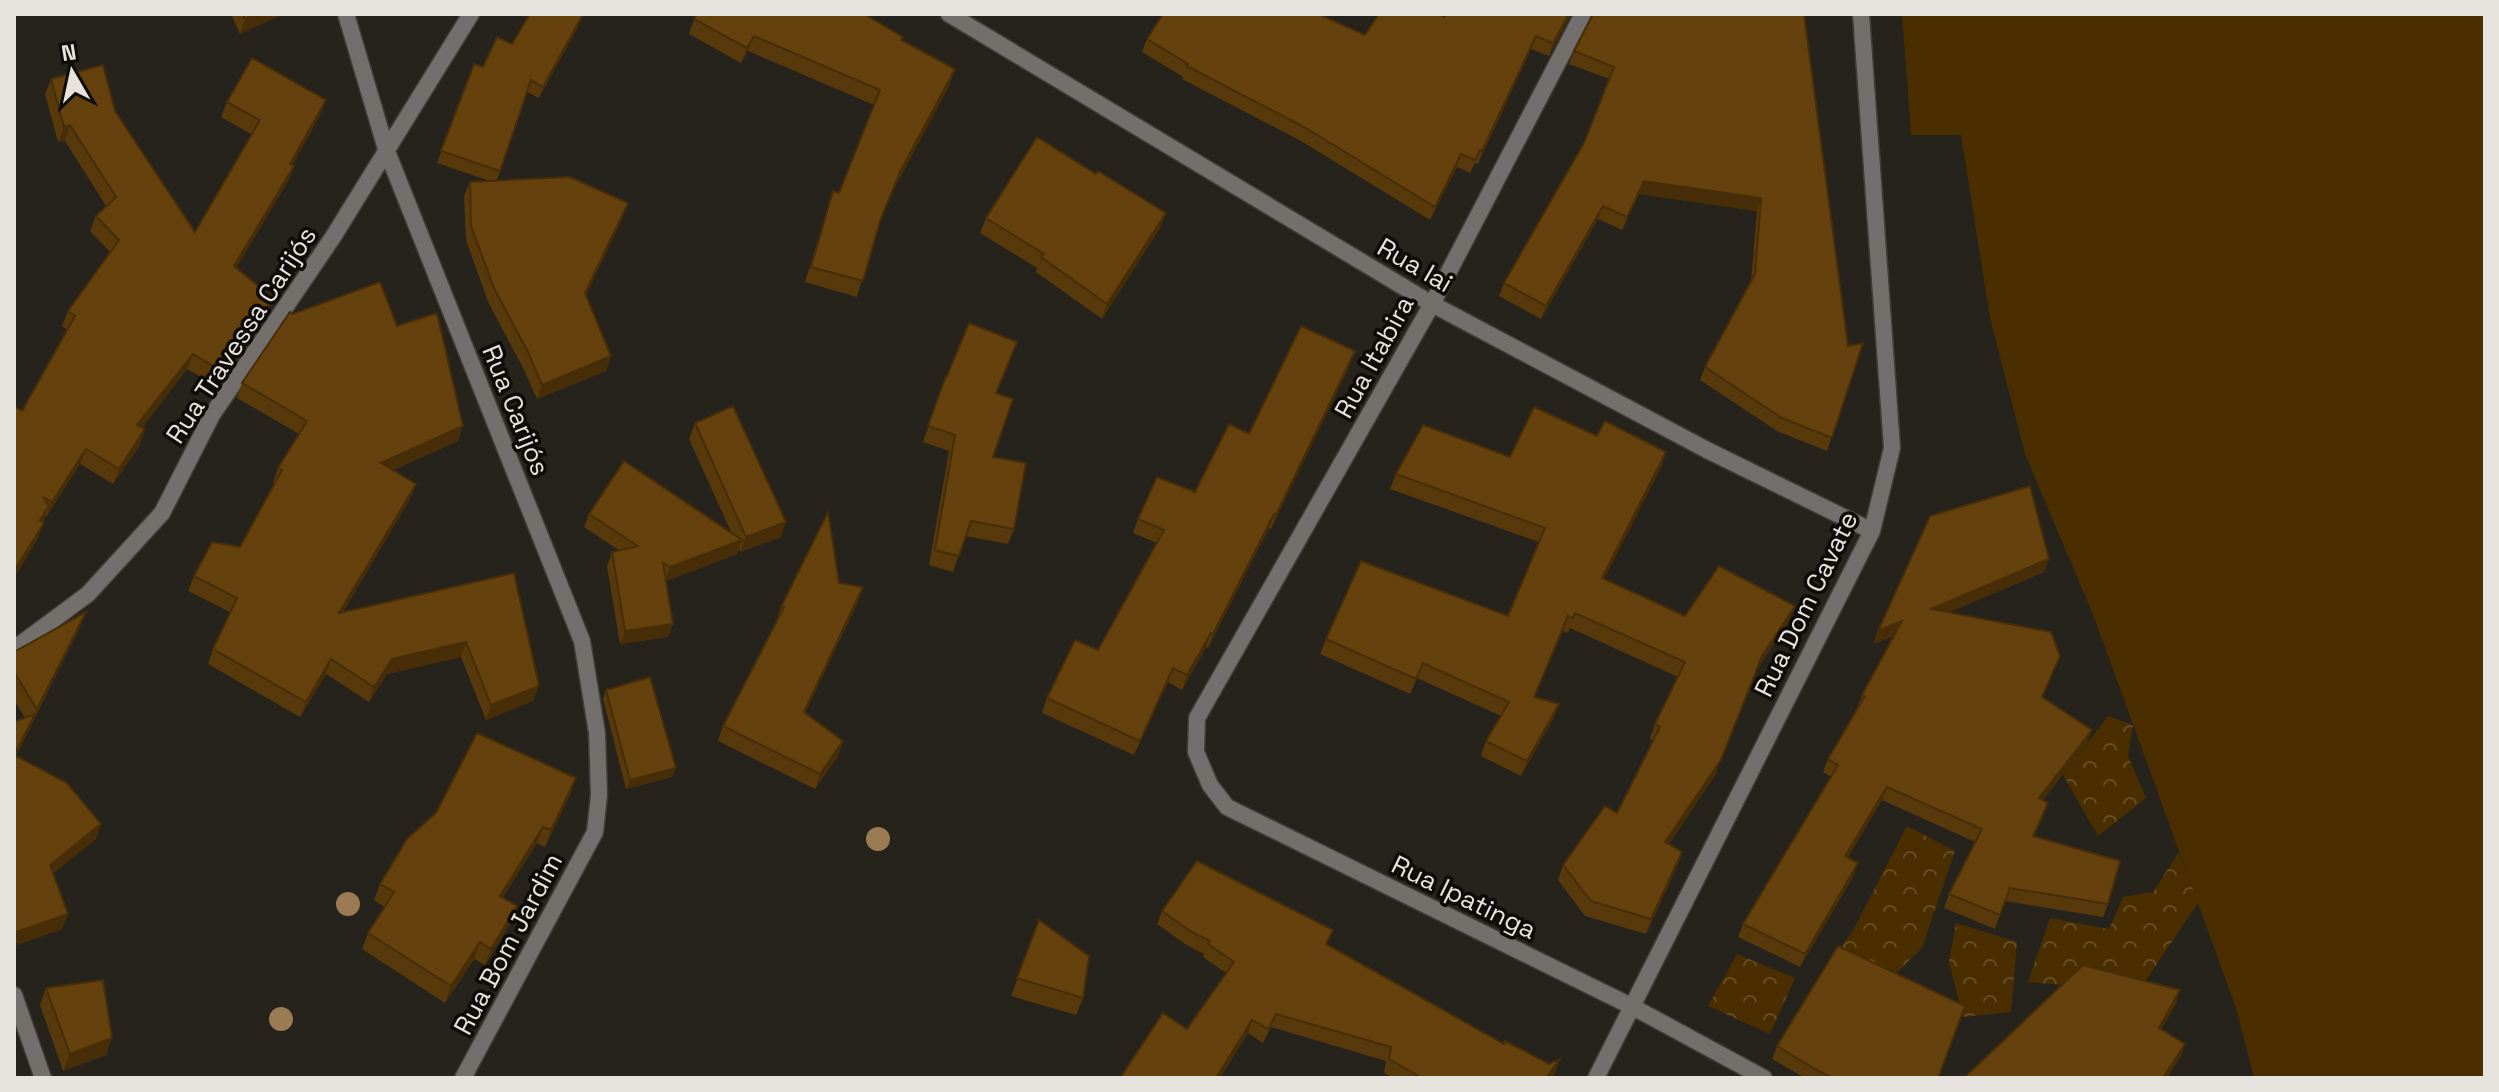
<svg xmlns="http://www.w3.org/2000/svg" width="2499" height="1092" viewBox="0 0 2499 1092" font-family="'Space Grotesk',sans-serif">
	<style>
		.green { fill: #4b2e00 }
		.forest { fill: url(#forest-crowns) }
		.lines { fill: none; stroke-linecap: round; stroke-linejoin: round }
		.minor-casing { stroke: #413d37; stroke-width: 19 }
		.minor { stroke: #726f6c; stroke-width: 16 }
		.tree { fill: #9a7b53 }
		.wall { fill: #57390b }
		.shaded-wall { fill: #472e09 }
		.building { fill: #65420d; stroke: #472e09; stroke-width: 2 }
		.labels { text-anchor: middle; stroke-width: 7; stroke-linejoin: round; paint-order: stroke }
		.street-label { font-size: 26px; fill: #e6e3df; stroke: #0e0b09 }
	</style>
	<defs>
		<pattern id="forest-crowns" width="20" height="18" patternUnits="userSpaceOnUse" patternTransform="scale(2)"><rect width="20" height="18" fill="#4b2e00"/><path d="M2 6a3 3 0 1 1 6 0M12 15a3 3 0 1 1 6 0" fill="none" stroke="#654c25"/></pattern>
	</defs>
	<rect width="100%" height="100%" fill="#26221c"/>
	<path class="green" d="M1902 14H2485V1078H2254L2236 1008 2094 617 2025 454 1990 318 1961 135H1911Z"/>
	<path class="forest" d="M2108 716 2133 725 2128 756 2146 798 2098 836 2063 775Z
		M1907 826 1955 851 1922 948 1886 983 1824 1030 1820 974 1852 932Z
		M2179 852 2198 903 2138 992 2028 982 2050 918 2109 929 2123 897 2153 892Z
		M1956 923 2017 942 2011 1012 1963 1017 1949 962Z
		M1737 954 1795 978 1770 1034 1708 1006Z"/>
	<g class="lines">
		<defs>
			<path id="minor" d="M346 14 386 149 582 641 597 733 599 795 595 832 463 1078
				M949 14 1432 304 1707 450 1872 531
				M1583 14 1432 304 1197 718 1196 752 1210 785 1227 807 1633 1007 1764 1078
				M14 649 88 594 162 513 212 415 333 237 471 14
				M14 995 43 1078
				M1596 1078 1872 531 1892 448 1861 14"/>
		</defs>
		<use href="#minor" class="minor-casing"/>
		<use href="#minor" class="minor"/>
	</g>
	<g class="tree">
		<circle cx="878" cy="839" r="12"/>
		<circle cx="348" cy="904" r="12"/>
		<circle cx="281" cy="1019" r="12"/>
	</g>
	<path class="wall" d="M231 14H283L240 34Z
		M1571 14 1549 56 1531 49 1478 164 1475 163 1470 173 1457 167 1430 220 1301 141 1182 79 1183 77 1142 52 1147 39 1365 35 1444 17Z
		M1804 14 1848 346 1863 343 1827 451 1777 431 1700 380 1705 367 1751 282 1757 211 1639 194 1622 230 1598 219 1541 319 1499 296 1504 283 1584 143 1609 79 1569 64 1574 51Z
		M694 19 902 40 950 84 895 187 878 227 857 297 805 282 833 191 839 193 874 105 748 51 741 63 689 34Z
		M578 27 539 98 527 92 497 180 623 217 586 295 611 356 606 371 537 399 523 368 488 302 466 240 464 196 470 182 490 181 437 163 474 64 483 67 512 44Z
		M51 79 115 111 195 232 251 134 221 117 227 102 320 115 292 165 294 166 288 181 236 268 273 298 268 313 218 387 187 369 142 428 145 429 140 445 113 484 80 464 46 517 45 516 38 538 14 578V406L22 411 67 330 62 326 68 311 110 252 90 231 96 216 106 206 65 141 58 142 45 94Z
		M1096 174 1166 213 1160 228 1102 319 1036 272 1037 268 980 233 986 218Z
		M293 314 397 326 458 441 393 470 416 484 410 499 343 612 514 573 533 701 486 720 461 657 387 674 369 702 326 674 300 717 208 664 213 649 230 612 188 591 194 576 240 547 275 484 273 483 278 468 299 434 237 398 242 383Z
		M1355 351 1350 365 1271 529 1269 528 1208 648 1206 647 1182 690 1168 682 1134 755 1042 713 1047 698 1098 650 1157 543 1133 533 1138 519 1195 492 1249 434Z
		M946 376 997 393 993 457 1014 529 1008 544 965 536 953 572 929 565 949 451 923 442Z
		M695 423 781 537 740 552 739 549 737 554 666 581 673 624 668 637 620 644 607 566 612 552 620 551 584 527 589 514 732 534 689 439Z
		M1597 436 1666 452 1661 467 1604 579 1685 616 1795 606 1789 621 1756 671 1715 775 1669 844 1682 852 1677 867 1646 934 1585 916 1558 880 1563 865 1617 813 1653 741 1650 739 1655 724 1678 677 1570 628 1568 633 1563 631 1534 698 1559 704 1553 719 1521 776 1481 756 1486 741 1501 716 1417 678 1410 694 1320 654 1326 639 1508 616 1539 542 1390 489 1396 474 1510 457Z
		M2049 559 2044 572 1949 612 2060 656 2042 697 2087 743 2043 800V817L2034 836 2108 904 2103 917 2005 901 1995 929 1944 908 1949 894 1975 842 1882 800 1848 857 1853 877 1800 967 1738 937 1743 924 1831 777 1823 772 1828 759 1857 708 1862 695 1894 636 1873 644 1878 631Z
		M839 583 858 602 805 713 843 741 838 756 815 789 718 741 723 726 776 622 781 607Z
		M79 629 16 756 96 839 53 873 68 914 62 929 14 946V722L25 718 14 700V652Z
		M606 690 676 768 672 777 626 789 603 699Z
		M576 778 570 795 545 847 537 843 503 897 511 922 485 965 474 959 445 1003 362 949 368 933 385 907 374 900 380 884Z
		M1162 911 1327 945 1555 1073 1551 1078H1393L1384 1073 1386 1061 1271 1027 1263 1043 1248 1033 1220 1078H1120L1187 1029 1226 973 1203 957 1204 954 1185 944 1157 924Z
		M1039 920 1083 998 1076 1015 1011 996Z
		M46 988 106 1055 63 1071 40 1005Z
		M1777 1046 1938 1078H1805L1772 1059Z"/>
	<path class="shaded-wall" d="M256 14H283L240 34 245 19Z
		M1569 14H1571L1549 56 1553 43Z
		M582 16 578 27 539 98 543 87Z
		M754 36 748 51 741 63 747 48Z
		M1536 36 1531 49 1478 164 1482 151Z
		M955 69 950 84 895 187 874 236 900 172Z
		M326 100 320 115 285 179 290 164Z
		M70 125 65 141 58 142 64 127Z
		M1461 154 1457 167 1430 220 1435 207Z
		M294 166 288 181 228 281 234 266Z
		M1644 181 1761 198 1757 211 1639 194 1622 230Z
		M628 203 623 217 580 308 585 293Z
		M1603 206 1598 219 1541 319 1546 306Z
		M1166 213 1160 228 1102 319 1107 304Z
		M273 298 268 313 218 387 223 372Z
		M1355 351 1350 365 1271 529 1276 515Z
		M193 354 187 369 132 441 137 425Z
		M611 356 606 371 537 399 542 385Z
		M463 426 458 441 375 478 381 463Z
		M145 429 140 445 113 484 119 469Z
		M86 449 80 464 46 517 52 502Z
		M1666 452 1661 467 1597 593 1602 578Z
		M416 484 410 499 333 628 339 613Z
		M49 506 43 522 34 536 40 520Z
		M1274 514 1269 528 1208 648 1213 634Z
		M786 522 781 537 740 552 746 537Z
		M44 523 38 538 14 578V571Z
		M742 540 737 554 665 581 670 567Z
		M2049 559 2044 572 1926 622 1931 609Z
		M863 587 858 602 798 727 804 712Z
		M1795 606 1789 621 1756 671 1715 775 1660 857 1665 842 1762 656Z
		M86 612 79 629 30 726 37 709Z
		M1568 616 1563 631 1528 712 1534 697Z
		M1902 621 1897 634 1873 644 1878 631Z
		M673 624 668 637 620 644 625 631Z
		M1211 633 1206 647 1182 690 1187 675Z
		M466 642 461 657 387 674 369 702 374 687 392 659Z
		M331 659 326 674 300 717 306 702Z
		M1173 668 1168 682 1134 755 1140 741Z
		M539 686 533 701 486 720 491 705Z
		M1559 704 1553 719 1521 776 1527 761Z
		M35 714 29 729 14 759V755Z
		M2092 730 2087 743 2034 812 2039 798Z
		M843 741 838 756 815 789 820 774Z
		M676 768 672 777 626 789 630 780Z
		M576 778 570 795 545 847 551 830Z
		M1887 787 1882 800 1840 869 1845 856Z
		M101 824 96 839 45 880 50 865Z
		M543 827 537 843 494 912 500 896Z
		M1682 852 1677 867 1646 934 1651 919Z
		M1858 863 1853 877 1800 967 1805 954Z
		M517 906 511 922 485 965 491 949Z
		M68 914 62 929 14 946V933Z
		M480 942 474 959 445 1003 451 986Z
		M2180 990 2176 1004 2154 1042 2159 1028Z
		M1252 1020 1248 1033 1220 1078H1216Z
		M112 1038 106 1055 63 1071 70 1054Z
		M2185 1044 2180 1058 2167 1078H2163Z
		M1560 1059 1555 1073 1551 1078H1546Z"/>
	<path class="building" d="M243 14H256L245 19Z
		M530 14H579L582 16 543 87 531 80 500 171 441 151 474 64 483 67 497 37 512 44Z
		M697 14H864L903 37 901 40 955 69 900 172 880 221 863 281 811 267 833 191 839 193 880 90 754 36 747 48 694 19Z
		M1163 14H1318L1365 35 1379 14H1440L1444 17 1446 14H1569L1553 43 1536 36 1482 151 1480 150 1475 160 1461 154 1435 207 1306 128 1187 66 1188 64 1147 39Z
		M1593 14H1804L1848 346 1863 343 1832 438 1782 418 1705 367 1755 274 1761 198 1644 181 1627 217 1603 206 1546 306 1504 283 1584 143 1614 67 1574 51Z
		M252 58 326 100 290 164 294 166 234 266 273 298 223 372 193 354 137 425 145 429 119 469 86 449 52 502 43 497 49 506 40 520 44 523 14 571V406L22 411 75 316 68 311 119 240 96 216 116 197 70 125 64 127 51 79 103 65 115 111 195 232 260 120 227 102Z
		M1037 137 1096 174 1098 171 1166 213 1107 304 1041 257 1044 254 986 218Z
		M570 177 628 203 585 293 611 356 542 385 529 354 494 288 471 226 470 182Z
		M380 282 397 326 437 313 463 426 381 463 416 484 339 613 514 573 539 686 491 705 466 642 392 659 374 687 331 659 306 702 213 649 237 598 194 576 212 542 240 547 282 470 278 468 307 421 242 383 290 312 293 314Z
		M969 323 1017 342 996 393 1013 399 993 457 1026 463 1014 529 971 521 959 556 935 550 955 435 928 426 946 376H947Z
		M1301 326 1355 351 1276 515 1274 514 1213 634 1211 633 1187 675 1173 668 1140 741 1047 698 1075 640 1098 650 1164 530 1138 519 1157 477 1195 492 1229 424 1249 434Z
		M733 406 786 522 746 537 695 423Z
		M1534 407 1597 436 1605 421 1666 452 1602 578 1685 616 1719 566 1795 606 1762 656 1721 760 1665 842 1682 852 1651 919 1591 901 1563 865 1605 806 1617 813 1660 727 1655 724 1685 662 1575 613 1573 618 1568 616 1534 697 1559 704 1527 761 1486 741 1509 702 1423 663 1416 679 1326 639 1361 561 1508 616 1545 528 1396 474 1423 425 1510 457Z
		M624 461 742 540 670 567 663 563 673 624 625 631 612 552 638 546 589 514Z
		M2030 486 2049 559 1931 609 2051 632 2060 656 2042 697 2092 730 2039 798 2048 803 2033 836 2120 861 2108 904 2010 888 2000 915 1949 894 1982 829 1887 787 1845 856 1858 863 1805 954 1743 924 1838 765 1828 759 1865 696 1862 695 1902 621 1878 631 1930 516Z
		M828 512 839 583 863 587 804 712 843 741 820 774 723 726 784 607H781Z
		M86 612 37 709 14 672V652Z
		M650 677 676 768 630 780 606 690Z
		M35 714 14 755 67 783 101 824 50 865 68 914 14 933V722Z
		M477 733 576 778 551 830 543 827 500 896 517 906 491 949 480 942 451 986 368 933 394 892 380 884 407 839 436 813Z
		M1197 861 1333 930 1326 944 1504 1044 1505 1041 1549 1064 1560 1059 1546 1078H1422L1389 1059 1391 1047 1276 1014 1268 1029 1252 1020 1216 1078H1120L1163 1013 1187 1029 1234 962 1208 944 1210 941 1190 931 1162 911Z
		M1039 920 1089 956 1083 998 1017 978Z
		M1838 946 1965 1006 1938 1078H1833L1815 1069 1777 1046Z
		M2083 965 2180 990 2159 1028 2185 1044 2163 1078H1964Z
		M103 980 112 1038 70 1054 46 988Z"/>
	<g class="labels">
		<g class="street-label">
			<text transform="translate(1415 265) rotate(30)" y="9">Rua Iai</text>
			<text transform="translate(241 335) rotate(-57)" y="9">Rua Travessa Carijós</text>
			<text transform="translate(1374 357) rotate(-61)" y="9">Rua Itabira</text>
			<text transform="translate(516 410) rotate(68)" y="9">Rua Carijós</text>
			<text transform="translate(1806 604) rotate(-64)" y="9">Rua Dom Cavate</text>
			<text transform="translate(1464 897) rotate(26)" y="9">Rua Ipatinga</text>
			<text transform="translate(508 944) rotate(-62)" y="9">Rua Bom Jardim</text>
		</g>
	</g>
	<rect width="2499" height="1092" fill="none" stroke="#e6e3df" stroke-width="32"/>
	<g transform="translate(72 72) rotate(351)" stroke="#0e0b09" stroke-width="6" paint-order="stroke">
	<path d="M0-6L14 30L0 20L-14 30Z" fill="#e6e3df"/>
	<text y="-12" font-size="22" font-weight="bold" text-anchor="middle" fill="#e6e3df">N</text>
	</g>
</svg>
